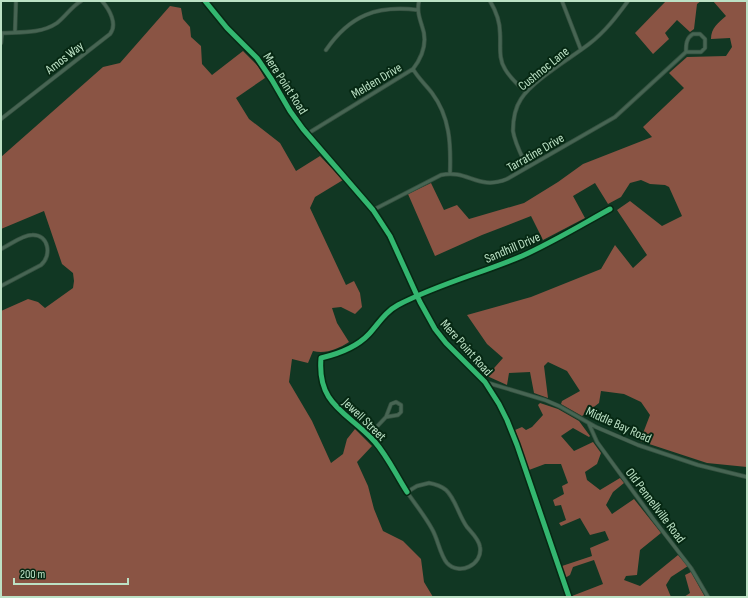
<svg xmlns="http://www.w3.org/2000/svg" width="748" height="598" viewBox="0 0 748 598" font-family="'Sofia Sans Condensed',sans-serif">
	<style>
		.forest { fill: #8a5444 }
		.lines { fill: none; stroke-linecap: round; stroke-linejoin: round }
		.street-casing { stroke: #355140; stroke-width: 4.5 }
		.secondary-casing { stroke: #355140; stroke-width: 5.5 }
		.street { stroke: #476553; stroke-width: 3 }
		.secondary { stroke: #4e6755; stroke-width: 4 }
		.cycleway-casing { stroke: #062813; stroke-width: 8 }
		.cycleway { stroke: #33b770; stroke-width: 5 }
		.labels { text-anchor: middle; stroke-width: 4; stroke-linejoin: round; paint-order: stroke }
		.street-label { font-size: 13px; fill: #bce1c5; stroke: #062813 }
	</style>
	<rect width="100%" height="100%" fill="#113723"/>
	<path class="forest" d="M666 1H701L697 4 694 29 690 32 677 20 665 33 669 39 653 54 635 33Z
		M713 1H747V467L707 463 640 441 650 415 641 402 624 394 601 391 599 403 582 416 561 404 562 401 580 391 567 371 548 362 544 366 548 398 534 393 530 372 509 373 507 385 487 376 503 358 487 344 467 315 531 297 601 269 615 245 633 268 647 255 617 210 630 201 662 226 682 216 669 187 665 185 650 184 641 180 630 183 621 197 608 204 595 183 573 196 585 218 543 240 531 216 482 235 435 256 408 194 431 183 444 210 457 205 469 219 524 203 558 182 583 164 652 137 643 127 684 88 669 73 687 57 726 56 732 47 730 38 711 39C711 28 718 23 726 16Z
		M170 6 181 8 183 19 190 27 191 37 201 46 202 64 212 75 243 51 258 66 265 78 236 98 249 119 280 143 296 171 320 156 343 180 315 197 310 208 346 285 354 281 360 293 362 307 355 314 341 307 332 308 337 323 349 342C338 349 326 354 313 351L308 363 292 359 289 382 312 421 331 463 343 454 347 439 355 429 372 446 357 462 368 486 374 509 383 531 403 541 421 559 424 582 433 597H1V311L28 299 38 302 45 308 73 288 74 281 73 273 62 264 44 211 1 229V157L103 67 120 63Z
		M540 403 558 409 579 421 590 436 589 437 573 428 561 436 574 451 593 442 601 453 597 464 585 472 587 480 600 490 620 478 624 483 613 492 606 505 612 514 634 499 661 533 640 550 637 575 626 576 624 580 640 586 678 555 688 566 671 577 666 585 671 597H573L572 596 603 584 594 560 573 567 570 575 565 578 562 566 592 556 590 548 609 540 605 531 590 535 580 518 561 526 559 523 566 520 561 505 555 506 553 500 564 494 562 486 568 483 561 464H545L529 470 515 430 522 427 526 430 532 427 543 415 538 405Z
		M691 572 705 597H684L690 593 685 575Z"/>
	<g class="lines">
		<defs>
			<path id="street" d="M490 1C496 11 500 22 500 33 501 46 498 58 505 69 510 78 518 85 526 92
				M562 1 581 50
				M15 32 16 1
				M1 33C20 32 41 34 57 23 66 16 71 7 81 1
				M693 34H700L705 39V48L701 52H686C686 45 686 38 693 34Z
				M1 43 2 33
				M326 50C350 15 377 5 418 10
				M413 69C418 78 426 85 432 93 450 117 451 144 450 173
				M1 119 110 34C118 24 109 9 102 1
				M307 134 413 69C423 56 428 42 422 26 419 17 417 10 419 1
				M527 167C522 156 515 144 513 131 513 120 515 108 521 99 533 80 571 58 589 44 605 32 617 16 628 1
				M373 210 441 175C468 169 478 191 507 179L615 117 686 52
				M1 249C10 245 22 235 32 235 49 234 52 256 41 265L1 286
				M485 382 545 400 559 406 596 427 638 445 698 465 747 477
				M485 382 499 404 511 428 569 597
				M396 402 401 405V412L398 415 386 417 391 404Z
				M589 424 597 442 654 520 691 568 708 597
				M368 436 386 417
				M429 483C435 484 441 486 446 490 455 498 459 516 467 527 472 533 479 539 480 547 483 565 459 576 447 563 440 555 438 539 432 529 425 516 415 504 407 492L417 486Z
				M407 492C396 475 388 457 375 442 348 412 317 406 321 358 338 354 356 348 369 334 379 323 385 312 398 305 438 284 482 273 522 256 553 242 581 225 610 209"/>
			<path id="secondary" d="M205 1 227 28 257 58 272 80 290 111 303 129 373 210 390 236 420 302 435 329 446 343 485 382"/>
		</defs>
		<use href="#street" class="street-casing"/>
		<use href="#secondary" class="secondary-casing"/>
		<use href="#street" class="street"/>
		<use href="#secondary" class="secondary"/>
		<defs>
			<path id="cycleway" d="M205 1 227 28 257 58 272 80 290 111 303 129 373 210 390 236 420 302 435 329 446 343 485 382 499 404 507 420 517 445 569 597
				M407 492C396 475 388 457 375 442 348 412 317 406 321 358 338 354 356 348 369 334 379 323 385 312 398 305 438 284 482 273 522 256 553 242 581 225 610 209"/>
		</defs>
		<use href="#cycleway" class="cycleway-casing"/>
		<use href="#cycleway" class="cycleway"/>
	</g>
	<g class="labels">
		<g class="street-label">
			<text transform="translate(64 57) rotate(-38)" y="5">Amos Way</text>
			<text transform="translate(543 68) rotate(-39)" y="5">Cushnoc Lane</text>
			<text transform="translate(376 80) rotate(-31)" y="5">Melden Drive</text>
			<text transform="translate(286 83) rotate(57)" y="5">Mere Point Road</text>
			<text transform="translate(535 152) rotate(-30)" y="5">Tarratine Drive</text>
			<text transform="translate(512 247) rotate(-23)" y="5">Sandhill Drive</text>
			<text transform="translate(467 347) rotate(48)" y="5">Mere Point Road</text>
			<text transform="translate(365 419) rotate(44)" y="5">Jewell Street</text>
			<text transform="translate(619 424) rotate(24)" y="5">Middle Bay Road</text>
			<text transform="translate(656 505) rotate(53)" y="5">Old Pennellville Road</text>
		</g>
	</g>
	<rect width="748" height="598" fill="none" stroke="#bce1c5" stroke-width="4"/>
	<path d="M14 578v6h114v-6" fill="none" stroke="#bce1c5" stroke-width="2"/>
	<text x="20" y="578" font-size="12" fill="#bce1c5" stroke="#062813" stroke-width="3" paint-order="stroke">200 m</text>
</svg>
